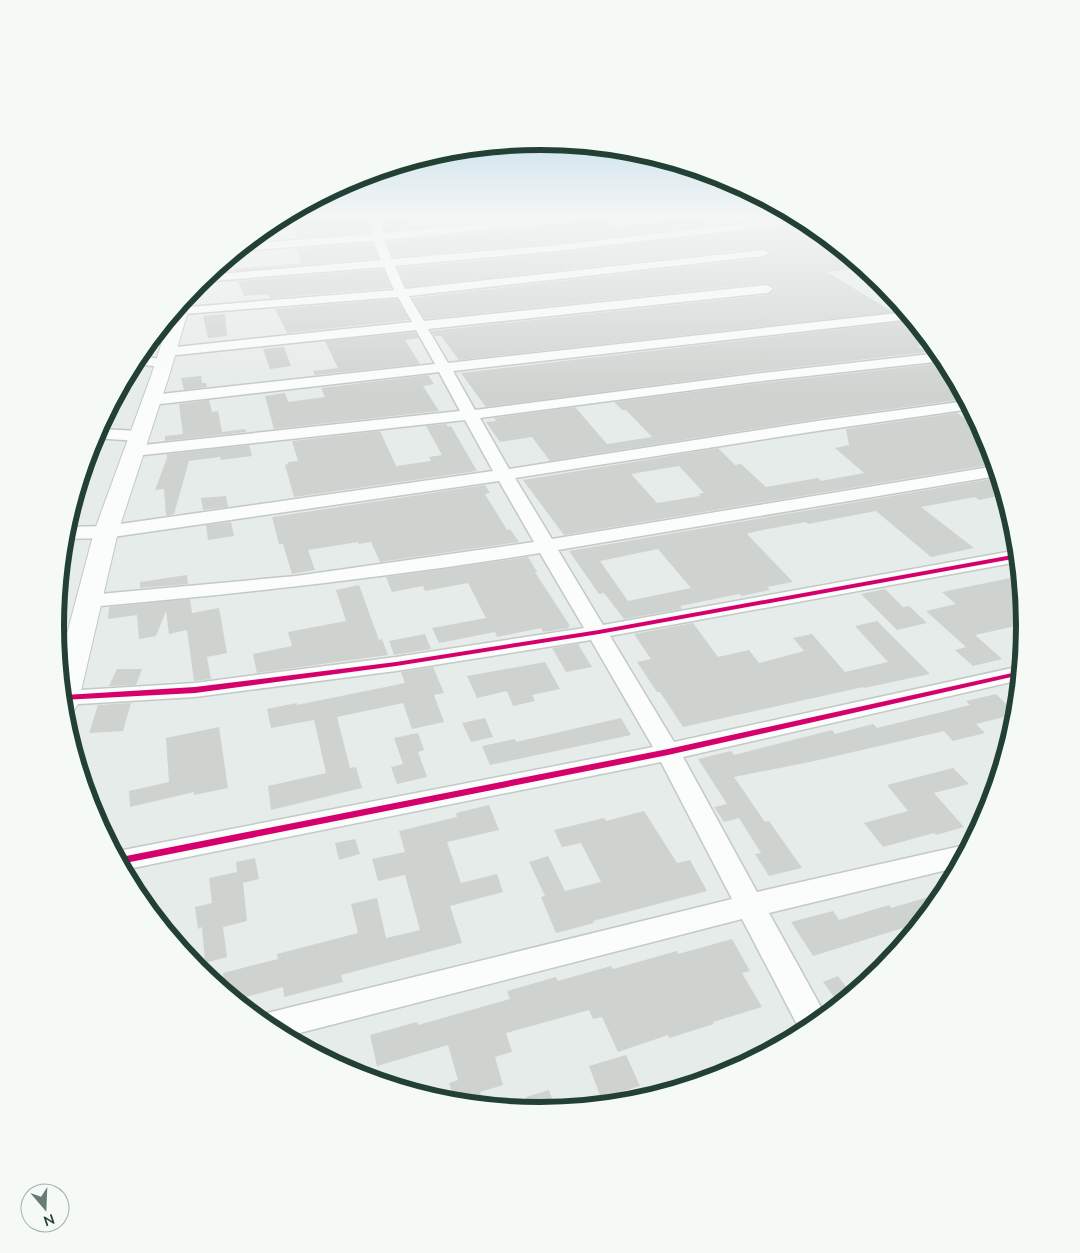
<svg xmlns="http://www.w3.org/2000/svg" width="1080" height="1253" viewBox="0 0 1080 1253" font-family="Mulish,sans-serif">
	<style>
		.building { fill: #ced3d0; fill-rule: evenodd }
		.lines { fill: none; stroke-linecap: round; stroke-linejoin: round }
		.minor-casing { stroke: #c3c9c6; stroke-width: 3 }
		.secondary-casing { stroke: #c2c9c6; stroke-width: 2 }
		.minor { fill: #fbfcfc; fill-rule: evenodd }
		.secondary { fill: #fbfcfc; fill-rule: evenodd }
		.cycleway-casing { stroke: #f5faf7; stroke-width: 3 }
		.cycleway { fill: #d6006c; fill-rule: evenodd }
		.rim { fill: none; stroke: #234035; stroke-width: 6 }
	</style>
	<rect width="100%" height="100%" fill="#e6ece9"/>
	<path class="building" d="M311 218H369L371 232 297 238 292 219Z
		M383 218H410L415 227 494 220 385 231Z
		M602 218H605L615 226 667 221 663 218H699L709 224 776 218 557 243 393 257 387 242 572 223 577 220Z
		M808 223 864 268 827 272 893 312 459 360 441 336H435L431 331 767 295 775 288 767 283 425 319 412 298 763 258 771 252 763 248 406 287 398 268 557 253Z
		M372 243 378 258 235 271 234 269 301 263 296 249Z
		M383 269 391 288 270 298 267 294 244 296 238 281Z
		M397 299 409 320 287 333 275 309Z
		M225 314 227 336 208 338 203 316Z
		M909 321 918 326 933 344 917 346 928 352 754 372 486 407 461 373Z
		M415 332 419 338 405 340 420 364 315 375 313 371 338 368 325 341Z
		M284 347 291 366 270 369 263 349Z
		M943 363 947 364 966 399 817 419 550 461 532 437 500 442 486 422 496 421 494 418 575 407 607 444 652 437 626 410H622L614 402 754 384Z
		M428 375 434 384 423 386 439 411 274 429 265 396 285 393 288 402 325 397 321 388Z
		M201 376 202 383H206L207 387 184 390 181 378Z
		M209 400 212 412 218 411 222 432 245 429 246 432 165 441V436L183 434 179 404Z
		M957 413 981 429 988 441 995 464 564 535 523 480 718 448 735 465 741 464 766 487 818 478 821 481 864 473 835 448 849 445 846 429ZM679 466 704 493 699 494 700 496 657 503 631 474Z
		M446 424 448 427 451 426 477 471 294 497 285 465 288 464V462L298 461 292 441 380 431 396 466 431 461 429 457 442 455 426 426Z
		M249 445 252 456 221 460 220 457 189 461 174 514 166 516 164 489 155 490 167 458V454Z
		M997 478H999L1004 495 979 500 975 497 921 507 974 548 931 557 876 511 808 524 806 522 757 531 747 534 793 582 767 587 770 590 741 596 739 594 680 606 682 609 624 619 604 593 599 594 569 551ZM658 549 691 588 628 601 600 561Z
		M485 485 490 493 485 494 507 530 510 529 519 542 380 562 371 542 359 544 358 542 308 550 315 570 292 574 283 544H279L272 517Z
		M226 496 228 507 203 510 201 498Z
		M231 522 234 536 208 540 206 525Z
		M528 557 537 572H535L570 626 568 627 569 628 543 632 541 628 497 637 495 632 439 643 432 628 486 618 468 583 425 591 423 586 392 592 386 577Z
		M187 575 188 584 140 588V582Z
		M1020 576 1025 624 975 635 1002 659 973 666 955 650 966 647 926 611 956 604 942 592Z
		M359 585 379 640 382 639 388 655 257 673 253 654 292 646 288 632 346 621 336 590Z
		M885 589 903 607 909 606 927 623 897 630 861 594Z
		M190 599 192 613 219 608 227 653 207 657 211 679 194 681 187 630 169 634 166 611 156 636 139 639 137 615 108 619 109 607Z
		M877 621 930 674 864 688 863 687 683 727 660 692H657L637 662 651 659 634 634 693 623 718 657 749 650 759 663 804 651 793 638 812 634 845 672 888 662 855 626Z
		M425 634 431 649 394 655 389 641Z
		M578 644 592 667 566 672 552 648Z
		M545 662 560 689 532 695 535 701 513 706 507 691 477 698 467 676Z
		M433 667 444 693 434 695 444 722 412 729 403 703 337 717 350 768 356 767 362 788 271 810 268 786 326 773 314 720 271 728 267 709 297 703V705L405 683 401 672Z
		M117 669H142L136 685 109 686Z
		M996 694 1016 714 976 724 985 733 953 741 944 731 810 762 734 777 765 822 769 821 802 868 769 876 755 854 761 853 739 818 724 822 714 807 727 804 698 759 731 751 734 755 832 730 835 734 873 724 877 728 970 705 966 701Z
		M131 703 123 731 89 733 98 705Z
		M485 718 493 737 471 742 462 723Z
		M621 718 631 735 490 765 482 746 515 739 516 742Z
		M219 727 228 788 194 795V792L130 807 129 791 169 782 166 738Z
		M418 733 424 750 418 752 427 777 397 784 391 767 403 764 394 738Z
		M953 768 969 784 934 793 964 827 936 835 934 833 883 847 864 823 908 811 887 785Z
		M489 805 499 830 447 842 461 883 497 874 503 892 450 906 462 943 341 975 343 982 284 997 283 987 234 1000 225 992 223 973 278 959 277 954 358 933 351 904 377 898 386 938 420 930 405 875 378 881 372 859 405 852 399 831 457 817 456 813Z
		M644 811 677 863 690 860 707 891 593 921 594 923 556 933 541 897 545 896 529 862 548 856 565 891 601 882 581 843 562 847 554 830 604 818 606 821Z
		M355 839 360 854 339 860 335 843Z
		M255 858 259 879 243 883 247 921 223 927 227 957 205 963 202 927 198 929 195 907 212 903 209 878 237 872 236 862Z
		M945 892 922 922 813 956 791 922 833 911 839 920 889 905 891 908Z
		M732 939 750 971 742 973 762 1007 713 1022 714 1024 669 1038 668 1035 618 1052 602 1017 593 1019 589 1010 506 1033 512 1052 495 1057 503 1085 480 1092 485 1106 455 1103 449 1083 458 1080 448 1045 377 1066 370 1035 417 1022 418 1025 510 999 507 991 556 977 558 981 611 966 613 969 677 951 678 954Z
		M838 976 852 995 840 1005 823 982Z
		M626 1055 640 1086 601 1098 589 1066Z
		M549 1090 556 1110 531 1111 526 1097Z"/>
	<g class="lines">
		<defs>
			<path id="minor" d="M371 218H381L383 233 540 218H577L572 221 384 240 392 259 557 245 793 218H800L807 222 557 251 395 266 405 289 763 250 769 253 763 256 409 296 424 321 767 285 773 289 767 293 428 329 448 363 907 312 912 319 453 371 475 410 754 374 940 353 945 361H943L754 382 480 418 509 469 817 421 967 401 971 409 817 431 515 478 552 539 996 466 999 476H997L558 550 603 625 1018 550V562L610 636 674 742 1021 666 1020 680 683 757 757 892 965 845 970 846 959 867 769 913 826 1016 802 1034 742 919 284 1037 270 1030 255 1017 267 1013 732 899 661 762 123 870 113 852 653 747 591 640 396 671 195 697 63 705 61 692 65 691 195 683 396 657 584 628 540 553C390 577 240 594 89 607L82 605 79 601 82 597 89 595 296 576 534 542 499 481 106 538 64 539 66 527 106 526 493 471 465 420 134 456 128 455 126 451 128 447 134 446 460 411 439 372 152 405 147 403 144 400 147 397 152 395 435 364 416 330 167 356 160 352 167 348 412 322 398 297 171 315 177 308 394 290 384 267 199 282 207 275 381 260 373 241 237 251 245 244 373 234Z
				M138 356 169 360 171 363 169 366 164 367 133 364Z
				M98 429 140 431 146 433 148 436 146 439 140 441 93 438Z"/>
			<path id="secondary" d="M186 297 191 301 169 376 118 532 78 704 74 711 64 714 59 664 94 532 151 376 170 317Z"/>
		</defs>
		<use href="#minor" class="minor-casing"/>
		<use href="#secondary" class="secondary-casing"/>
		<use href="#minor" class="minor"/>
		<use href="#secondary" class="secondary"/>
		<defs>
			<path id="cycleway" d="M1018 554V558L599 634 396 666 195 693 62 700V697L65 695 195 687 396 662 599 630Z
				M1021 671 1020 675 668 755 120 864 116 858 668 749Z"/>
		</defs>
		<use href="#cycleway" class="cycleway-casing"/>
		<use href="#cycleway" class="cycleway"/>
	</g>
	<linearGradient id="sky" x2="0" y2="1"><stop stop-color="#8ec3e2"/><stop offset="0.55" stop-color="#f4f6f5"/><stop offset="1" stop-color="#f4f6f5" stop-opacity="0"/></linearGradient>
	<rect width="1080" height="393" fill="url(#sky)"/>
	<path d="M0 0H1080V1253H0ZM64 626a476 476 0 1 1 952 0a476 476 0 1 1-952 0Z" fill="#f5faf7" fill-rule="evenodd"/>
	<path class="rim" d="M64 626a476 476 0 1 1 952 0a476 476 0 1 1-952 0Z"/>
	<g transform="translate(45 1208) rotate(161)"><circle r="24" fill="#f5faf7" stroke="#a1b0a9"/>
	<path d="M0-4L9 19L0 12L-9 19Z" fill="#677c74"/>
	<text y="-8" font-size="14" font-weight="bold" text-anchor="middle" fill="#234035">N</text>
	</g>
</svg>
